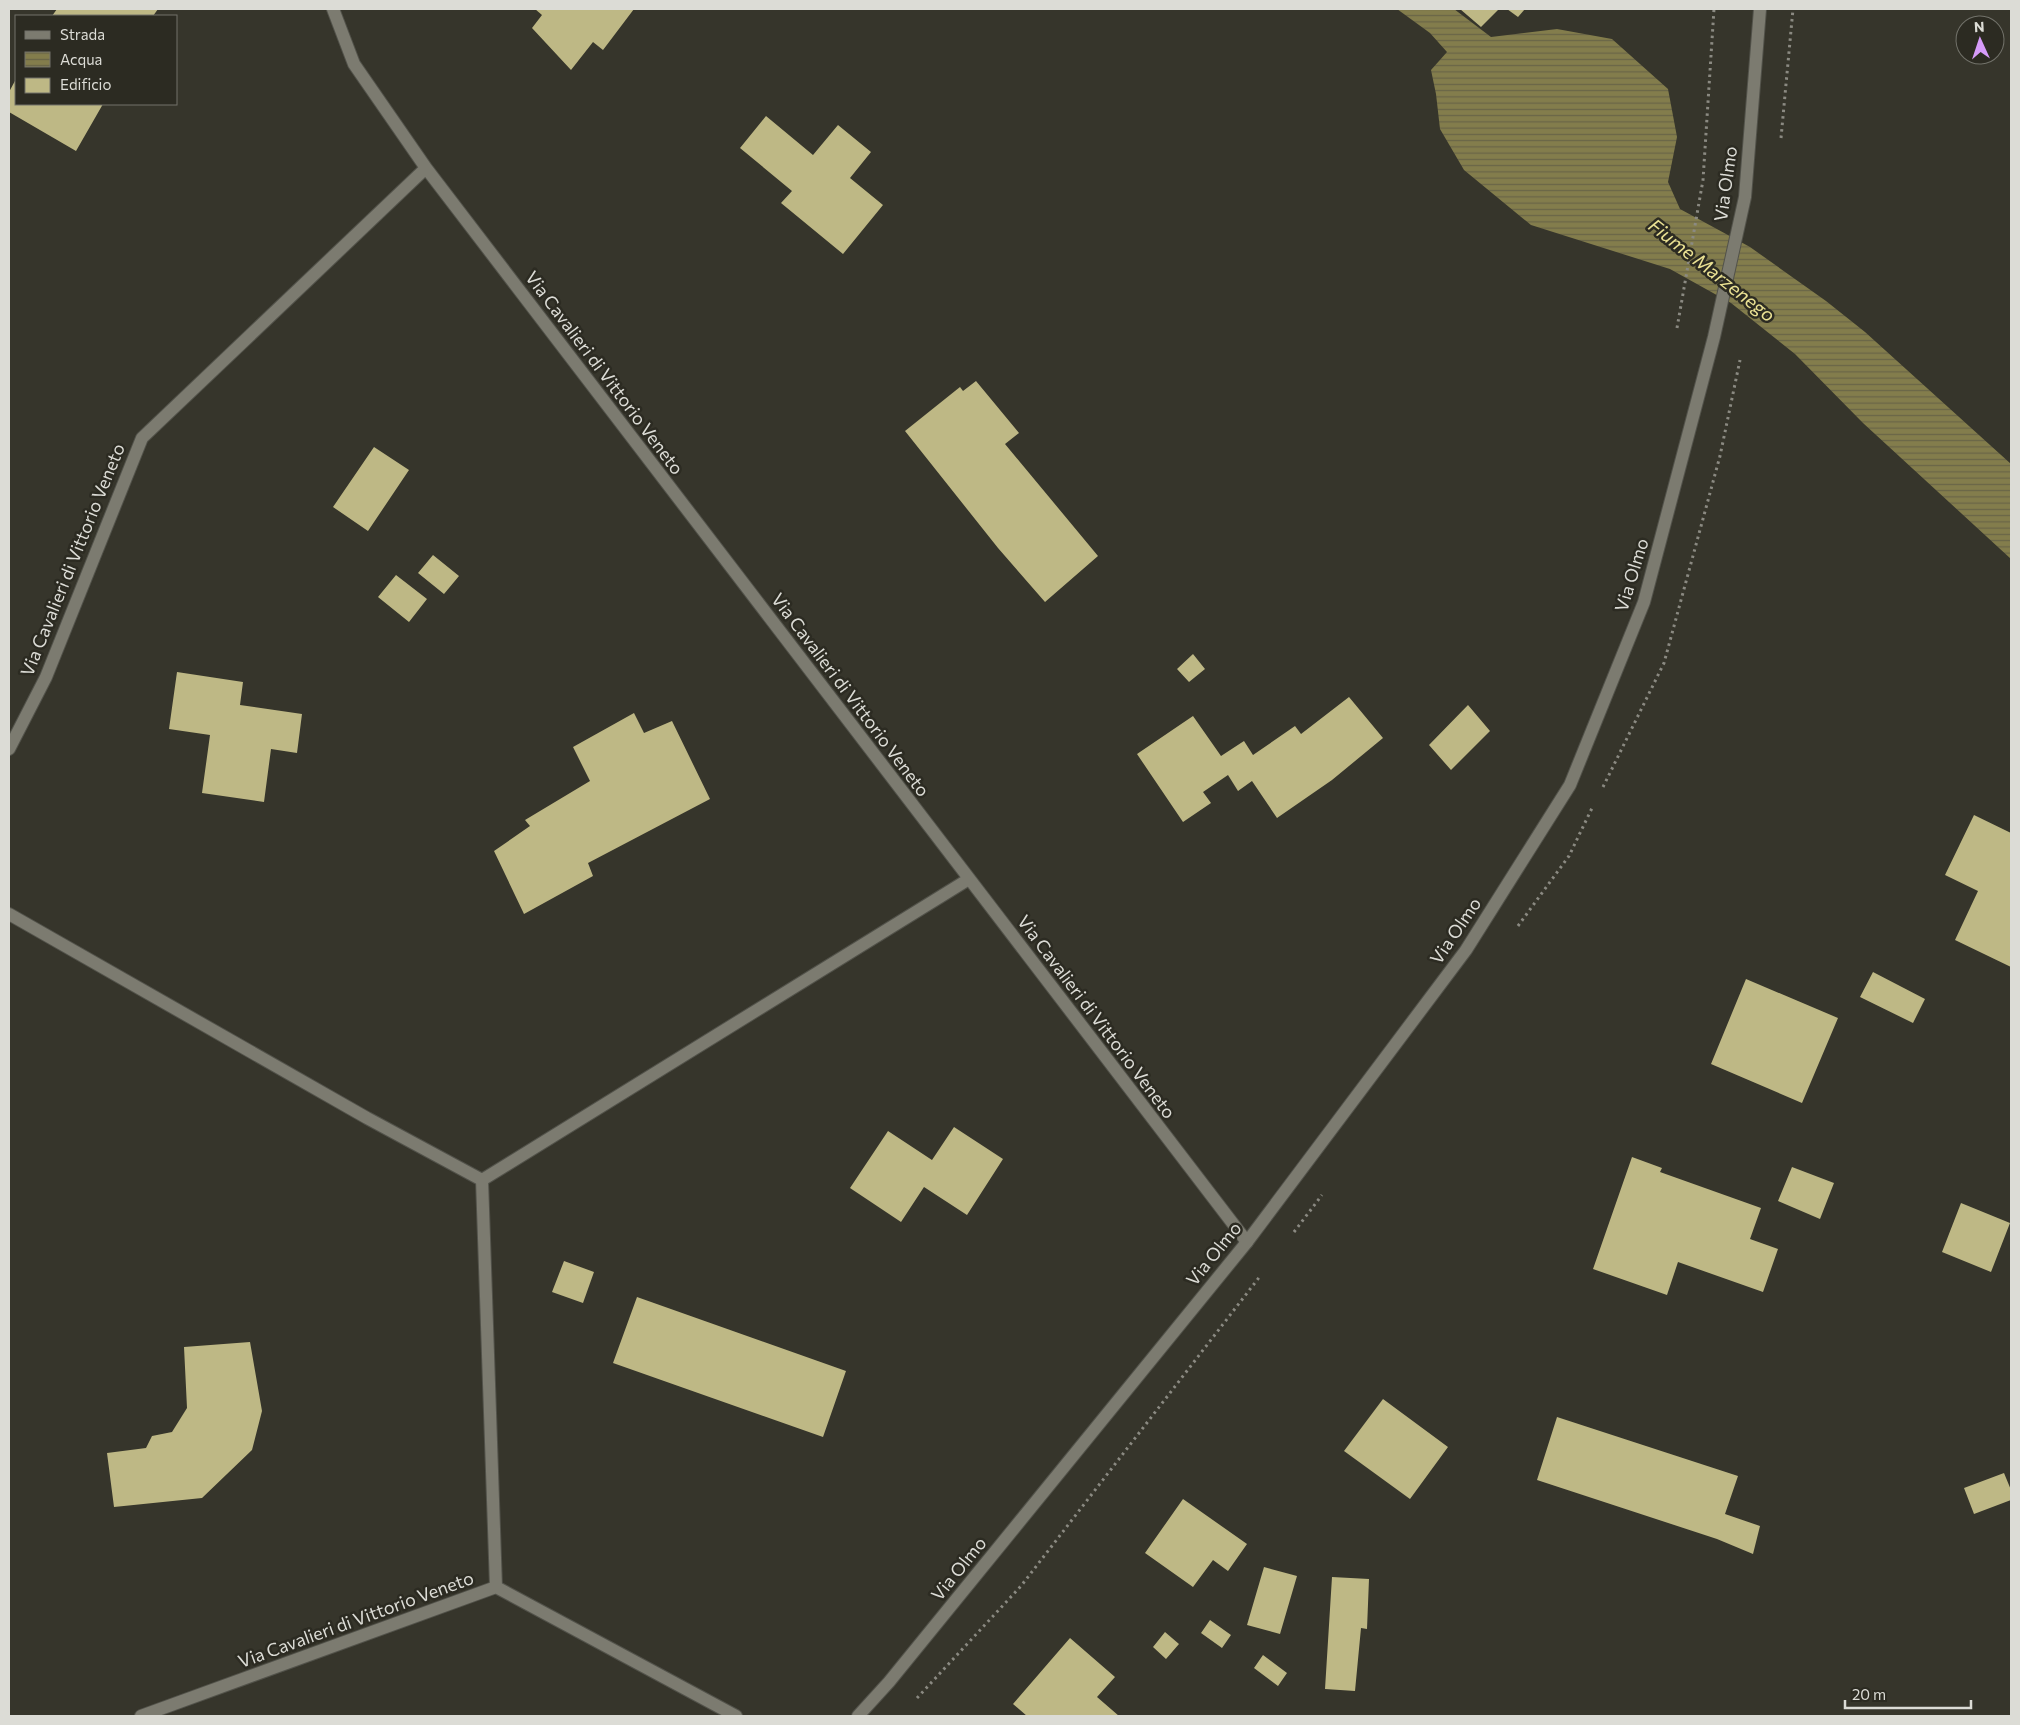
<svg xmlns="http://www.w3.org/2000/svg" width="2020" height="1725" viewBox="0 0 2020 1725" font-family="Commissioner,sans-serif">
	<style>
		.water { fill: url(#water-rules) }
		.building { fill: #beb885 }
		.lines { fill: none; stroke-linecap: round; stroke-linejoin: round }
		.street-casing { stroke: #52524a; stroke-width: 14 }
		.secondary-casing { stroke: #52524a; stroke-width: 14 }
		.path { stroke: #8b8a82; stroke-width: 3; stroke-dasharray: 2.5 4; stroke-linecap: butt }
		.street { stroke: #7c7b70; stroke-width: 12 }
		.secondary { stroke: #7c7b70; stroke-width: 12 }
		.labels { text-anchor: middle; stroke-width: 5; stroke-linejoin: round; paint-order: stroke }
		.street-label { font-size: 18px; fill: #dcdcd6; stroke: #2c2b22 }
		.water-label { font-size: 19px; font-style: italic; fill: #eae193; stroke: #2c2b22 }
	</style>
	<defs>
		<pattern id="water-rules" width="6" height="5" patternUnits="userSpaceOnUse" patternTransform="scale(1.25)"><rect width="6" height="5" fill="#837d4c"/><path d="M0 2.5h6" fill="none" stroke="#696547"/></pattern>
	</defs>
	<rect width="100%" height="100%" fill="#36352b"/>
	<path class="water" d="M1397 9H1454L1491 37 1557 29 1612 39 1668 89 1677 137 1668 182 1680 209 1750 247 1826 301 1865 332 2011 464V559L1863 423 1795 354 1731 303 1670 269 1531 225 1464 170 1440 129 1436 94 1431 70 1447 52 1430 33Z"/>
	<path class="building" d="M57 9H158L153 16H52Z
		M535 9H634L603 50 593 42 571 70 532 28 542 15Z
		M1460 9H1499L1481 27Z
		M1507 9H1525L1518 17Z
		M16 79V104H103L76 151 9 112V92Z
		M766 116 813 155 838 125 871 152 850 178 883 205 843 254 781 203 792 191 740 148Z
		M976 381 1019 433 1005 444 1098 556 1045 602 998 548 905 431 960 387 963 391Z
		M374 447 409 470 368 531 333 507Z
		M433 555 459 576 444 594 418 573Z
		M396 575 427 599 409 622 378 597Z
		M1193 654 1205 669 1189 682 1177 669Z
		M177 672 243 682 240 705 302 714 297 753 271 749 264 802 202 793 210 735 169 729Z
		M1349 697 1383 738 1332 780 1277 818 1252 781 1238 791 1228 775 1203 792 1211 803 1183 822 1137 754 1193 716 1221 756 1244 741 1253 755 1295 726 1301 734Z
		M1468 705 1490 731 1451 770 1429 745Z
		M634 713 644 733 672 721 710 799 588 863 593 876 524 914 494 851 530 826 525 820 590 781 573 747Z
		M1974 815 2011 833V967L1955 940 1978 891 1945 875Z
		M1873 972 1925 999 1913 1023 1860 997Z
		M1746 979 1838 1018 1802 1103 1711 1064Z
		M954 1127 1003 1159 967 1215 924 1187 901 1222 850 1188 888 1131 932 1160Z
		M1632 1157 1662 1168 1660 1172 1761 1208 1750 1239 1778 1249 1763 1292 1678 1262 1667 1295 1593 1269Z
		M1792 1167 1834 1183 1820 1219 1778 1201Z
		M1961 1203 2010 1223 1991 1272 1942 1252Z
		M564 1261 594 1272 583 1303 552 1292Z
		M637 1297 846 1371 823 1437 613 1363Z
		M250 1342 262 1411 252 1450 202 1498 114 1507 107 1453 146 1448 152 1436 172 1432 187 1408 184 1347Z
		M1383 1399 1448 1447 1410 1499 1344 1451Z
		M1557 1417 1738 1476 1725 1514 1760 1526 1753 1554 1717 1539 1537 1480Z
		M2004 1473 2011 1490V1500L1974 1514 1964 1488Z
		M1183 1499 1247 1544 1228 1571 1213 1560 1193 1587 1145 1553Z
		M1264 1567 1297 1576 1280 1634 1247 1625Z
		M1332 1577 1369 1579 1367 1629 1361 1628 1355 1691 1325 1689Z
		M1210 1620 1231 1635 1222 1648 1201 1633Z
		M1165 1632 1179 1644 1166 1659 1153 1647Z
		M1070 1638 1115 1677 1097 1697 1119 1716H1027L1013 1704Z
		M1263 1655 1287 1673 1278 1686 1254 1668Z"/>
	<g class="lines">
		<defs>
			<path id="street" d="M333 9 354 64 426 168
				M9 749 46 677 142 438 426 168 1247 1242
				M9 914 367 1118 482 1180 496 1587
				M482 1180 969 879
				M141 1716 496 1587 736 1716"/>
			<path id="secondary" d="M858 1716 889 1682 1247 1242 1466 950 1570 785 1644 602 1714 337 1745 197 1760 9"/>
		</defs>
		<use href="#street" class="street-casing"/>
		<use href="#secondary" class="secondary-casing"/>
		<path class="path" d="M1781 138 1793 9
			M1677 328 1703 180 1714 9
			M1603 787 1664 663 1720 456 1740 360
			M1518 926 1569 856 1593 806
			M1294 1232 1322 1195
			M917 1698 1021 1586 1261 1275"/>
		<use href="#street" class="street"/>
		<use href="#secondary" class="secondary"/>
	</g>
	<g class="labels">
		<g class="street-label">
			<text transform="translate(1726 184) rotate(-82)" y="6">Via Olmo</text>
			<text transform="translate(604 373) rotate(53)" y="6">Via Cavalieri di Vittorio Veneto</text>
			<text transform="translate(73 560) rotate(-68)" y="6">Via Cavalieri di Vittorio Veneto</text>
			<text transform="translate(1632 575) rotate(-73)" y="6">Via Olmo</text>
			<text transform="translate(850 695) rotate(53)" y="6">Via Cavalieri di Vittorio Veneto</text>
			<text transform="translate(1456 931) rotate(-56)" y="6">Via Olmo</text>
			<text transform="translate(1096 1017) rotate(53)" y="6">Via Cavalieri di Vittorio Veneto</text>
			<text transform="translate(1214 1254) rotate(-51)" y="6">Via Olmo</text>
			<text transform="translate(959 1569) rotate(-51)" y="6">Via Olmo</text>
			<text transform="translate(356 1620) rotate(-20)" y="6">Via Cavalieri di Vittorio Veneto</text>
		</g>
		<g class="water-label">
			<text transform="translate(1712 270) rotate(38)" y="7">Fiume Marzenego</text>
		</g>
	</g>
	<rect width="2020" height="1725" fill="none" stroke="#dcdcd6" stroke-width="20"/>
	<rect x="15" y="15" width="162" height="90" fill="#2c2b22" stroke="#72726a"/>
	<rect x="25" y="31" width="25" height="8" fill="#7c7b70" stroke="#72726a"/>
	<text x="60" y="40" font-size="15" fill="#dcdcd6">Strada</text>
	<rect x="25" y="52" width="25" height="15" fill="url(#water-rules)" stroke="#72726a"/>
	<text x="60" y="65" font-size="15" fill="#dcdcd6">Acqua</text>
	<rect x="25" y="78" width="25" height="15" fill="#beb885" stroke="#72726a"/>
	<text x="60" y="90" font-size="15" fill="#dcdcd6">Edificio</text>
	<g transform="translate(1980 40) rotate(357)"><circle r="24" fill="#2c2b22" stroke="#72726a"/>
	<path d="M0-4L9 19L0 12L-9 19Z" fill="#d69bf9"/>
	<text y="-8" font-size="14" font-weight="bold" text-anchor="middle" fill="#dcdcd6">N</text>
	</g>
	<path d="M1845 1700v8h126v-8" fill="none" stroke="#dcdcd6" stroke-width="2.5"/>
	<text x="1852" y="1700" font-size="15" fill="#dcdcd6" stroke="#2c2b22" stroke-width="4" paint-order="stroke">20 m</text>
</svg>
